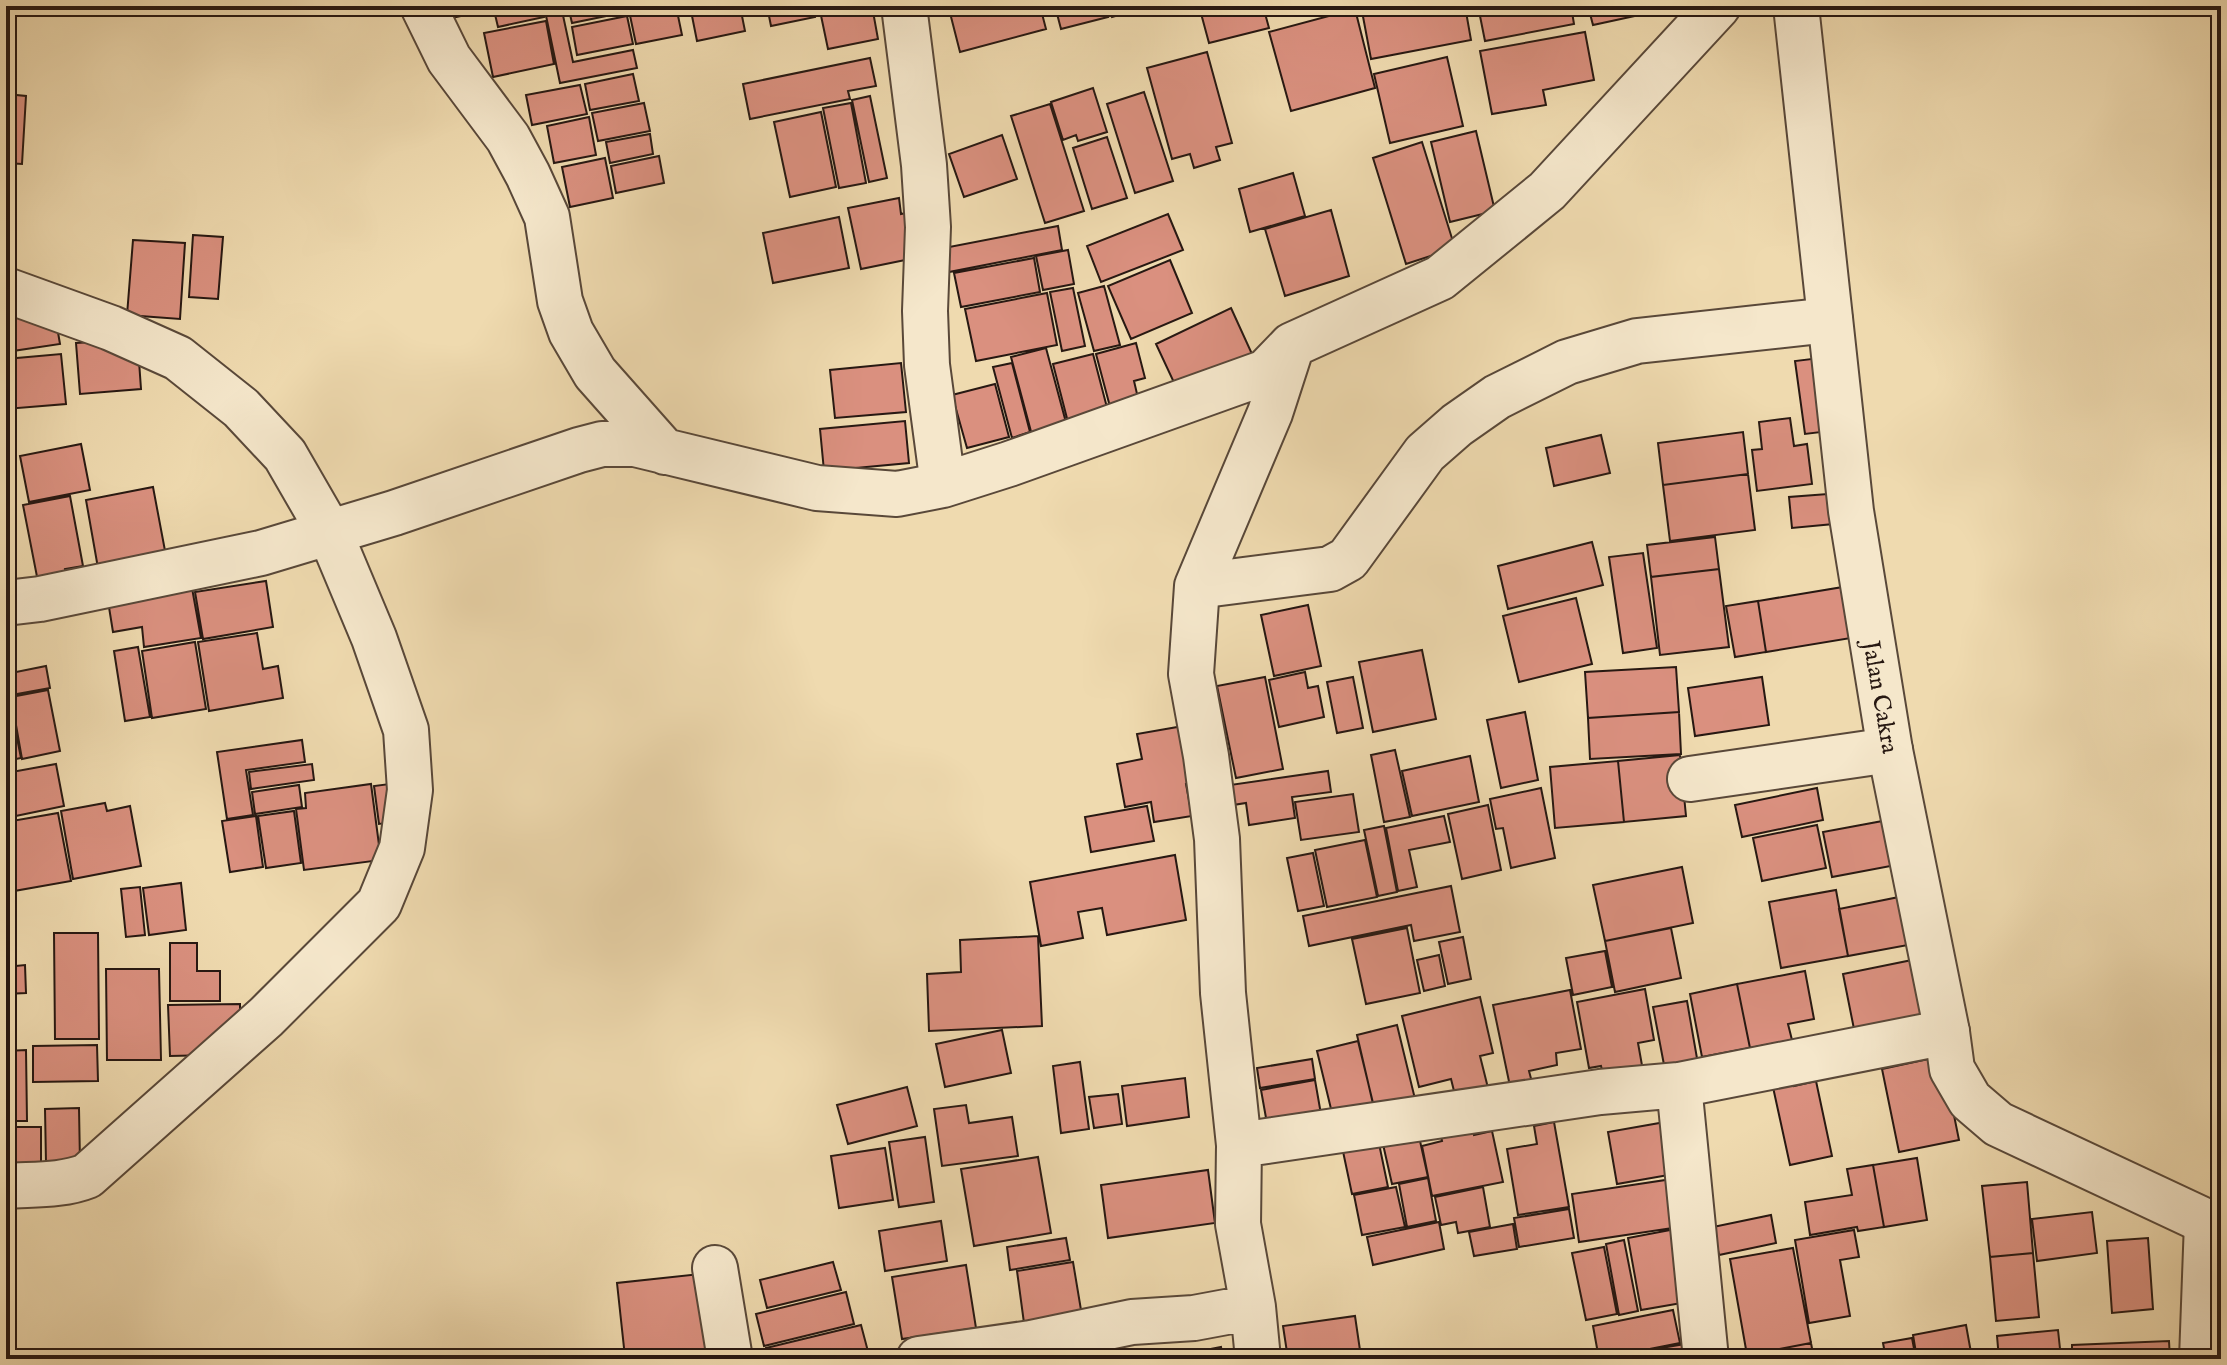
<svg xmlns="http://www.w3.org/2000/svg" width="2227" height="1365" viewBox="0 0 2227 1365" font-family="'IM FELL English',serif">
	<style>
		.building { fill: #da907f; stroke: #271812; stroke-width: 2 }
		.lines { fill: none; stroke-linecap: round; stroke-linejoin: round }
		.minor-casing { stroke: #594839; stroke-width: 48 }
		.tertiary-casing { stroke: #594839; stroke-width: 48 }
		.minor { stroke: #f5e7cb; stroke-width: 44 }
		.tertiary { stroke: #f5e7cb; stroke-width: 44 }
		.labels { text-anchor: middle; stroke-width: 6; stroke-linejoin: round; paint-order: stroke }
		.street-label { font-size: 24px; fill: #271812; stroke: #f5e7cb }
	</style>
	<rect width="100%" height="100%" fill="#efdaaf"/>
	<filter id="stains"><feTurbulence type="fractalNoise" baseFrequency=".0025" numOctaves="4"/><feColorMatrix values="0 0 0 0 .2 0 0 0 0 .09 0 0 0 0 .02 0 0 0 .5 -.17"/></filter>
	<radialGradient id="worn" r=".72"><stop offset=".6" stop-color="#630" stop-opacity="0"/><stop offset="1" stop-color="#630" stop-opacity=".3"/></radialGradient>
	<path class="building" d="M444 6H492L493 9 447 19Z
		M493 6H541L544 17 498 27Z
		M544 6H561L573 62 633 50 637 68 560 83Z
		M568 6H625L626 12 572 23Z
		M628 6H676L682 35 636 44Z
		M690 6H740L745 31 697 41Z
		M767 6H813L815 17 771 26Z
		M819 6H872L878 39 828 49Z
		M960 6H1040L1046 29 960 52 949 9Z
		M1055 6H1105L1108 17 1061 29Z
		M1109 6H1151L1112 17Z
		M1199 6H1263L1269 28 1209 43Z
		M1361 6H1465L1471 40 1371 59Z
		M1478 6H1571L1574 24 1485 41Z
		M1588 6H1672V8L1593 25Z
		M1355 9 1375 88 1291 111 1269 32Z
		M627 16 633 44 577 55 572 27Z
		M546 21 554 64 493 77 484 33Z
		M1585 32 1594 80 1543 90 1546 105 1492 114 1480 51Z
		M1207 52 1232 143 1216 147 1220 160 1194 168 1190 154 1172 159 1147 68Z
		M1447 57 1463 126 1390 143 1374 74Z
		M870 58 876 86 848 91 850 99 750 119 743 84Z
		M633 74 639 101 590 110 585 84Z
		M580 85 587 114 532 125 526 95Z
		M1093 88 1107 132 1078 141 1076 135 1063 140 1051 102Z
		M1144 92 1173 181 1135 193 1107 104Z
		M6 94 26 96 22 164 6 163Z
		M870 96 887 178 869 182 852 100Z
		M644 103 650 131 598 141 592 113Z
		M851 103 866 183 839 188 823 108Z
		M1050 104 1084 211 1045 223 1011 116Z
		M821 112 836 187 790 197 774 122Z
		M589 117 596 155 554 163 547 126Z
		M1476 131 1495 211 1450 222 1431 142Z
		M650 134 653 154 610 163 606 142Z
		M1002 135 1017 179 964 197 949 154Z
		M1107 137 1127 198 1092 209 1073 148Z
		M1422 142 1455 248 1406 264 1373 158Z
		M659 156 664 183 616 193 611 166Z
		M605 158 613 198 570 207 562 167Z
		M1293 173 1305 216 1250 232 1239 189Z
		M899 198 901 214 911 212 920 257 861 269 848 208Z
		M1331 210 1349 276 1285 296 1265 229Z
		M1168 214 1183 250 1101 282 1087 246Z
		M839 217 849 268 773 283 763 233Z
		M1058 226 1062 250 949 272 944 248Z
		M193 235 223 237 218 299 189 297Z
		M133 240 185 243 180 319 127 315Z
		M1068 250 1074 284 1043 290 1036 256Z
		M1034 258 1040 292 961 307 954 273Z
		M1170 260 1192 313 1131 339 1108 286Z
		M1104 286 1120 345 1094 351 1078 293Z
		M1073 288 1085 346 1062 351 1050 292Z
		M1047 293 1057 345 976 361 965 309Z
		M1231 308 1252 354 1177 389 1156 344Z
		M54 309 60 344 6 352V316Z
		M106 341 138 347 141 389 80 394 76 343Z
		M1136 343 1145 378 1134 381 1141 411 1113 418 1096 354Z
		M1046 348 1068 430 1033 439 1011 357Z
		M61 354 66 404 6 409V359Z
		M1093 354 1110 419 1070 430 1053 364Z
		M1828 357 1838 430 1805 434 1795 361Z
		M901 363 906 412 835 418 830 370Z
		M1012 363 1030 432 1012 438 993 367Z
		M995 384 1009 437 967 448 952 395Z
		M1790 418 1794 446 1807 444 1812 484 1757 491 1752 450 1762 449 1759 422Z
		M905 421 909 463 824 471 820 429Z
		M1743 432 1748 474 1663 485 1658 443Z
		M1601 435 1610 473 1554 486 1546 448Z
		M81 444 90 490 29 502 20 456Z
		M1748 474 1755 530 1670 541 1663 485Z
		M153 487 166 556 98 568 86 500Z
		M1841 493 1844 523 1792 528 1789 497Z
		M70 496 83 566 65 569 68 586 40 592 23 505Z
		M1715 537 1719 569 1651 577 1647 545Z
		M1592 542 1603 585 1508 609 1498 566Z
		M1643 553 1657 648 1623 653 1609 557Z
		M1719 569 1729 647 1660 655 1651 577Z
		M266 581 273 627 203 639 195 592Z
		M1843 587 1851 638 1766 652 1758 601Z
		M192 588 201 638 144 647 142 627 113 632 108 601Z
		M1576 598 1592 664 1519 682 1503 616Z
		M1758 601 1766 652 1735 657 1726 606Z
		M1308 605 1321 666 1274 676 1261 615Z
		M257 633 263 669 278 666 283 698 209 711 198 642Z
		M195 642 206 709 152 718 142 651Z
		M138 647 150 717 125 721 114 651Z
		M1422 650 1436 719 1373 732 1359 662Z
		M46 666 50 688 6 696V674Z
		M1676 667 1679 712 1588 718 1585 672Z
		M1305 672 1308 688 1318 686 1324 717 1279 727 1269 680Z
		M1265 677 1283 769 1236 778 1217 686Z
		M1353 677 1363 728 1337 733 1327 682Z
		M1762 677 1769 725 1695 736 1688 688Z
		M48 690 60 751 22 759 11 697Z
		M9 697 21 758 6 761V698Z
		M1525 712 1538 780 1501 788 1487 720Z
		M1679 712 1681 754 1590 759 1588 718Z
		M1189 725 1198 781 1186 784 1192 816 1154 822 1151 802 1125 807 1117 764 1142 759 1137 734Z
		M302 740 305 762 246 770 253 815 227 819 217 752Z
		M1395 750 1410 817 1384 822 1371 755Z
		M1680 755 1686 816 1624 822 1618 761Z
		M1470 756 1479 802 1412 816 1402 771Z
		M1618 761 1624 822 1555 828 1550 767Z
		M56 764 64 806 6 818V773Z
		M312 764 314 780 251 789 249 772Z
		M1328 771 1331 792 1292 797 1295 818 1249 825 1246 803 1233 805 1230 785Z
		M397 783 402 821 379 824 374 786Z
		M371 784 381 860 304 870 296 809 306 808 305 793Z
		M299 785 302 807 255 814 252 792Z
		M1541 788 1555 858 1511 868 1503 828 1496 829 1490 799Z
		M1817 788 1823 820 1742 837 1735 805Z
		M1353 794 1359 832 1301 840 1295 802Z
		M105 803 107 811 130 806 141 866 73 879 61 811Z
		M1488 805 1501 870 1462 879 1448 814Z
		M1147 806 1154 841 1091 852 1085 817Z
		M294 811 301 863 266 868 258 816Z
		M58 813 71 881 14 891 6 848V822Z
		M256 816 263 867 230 872 222 821Z
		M1444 816 1450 842 1409 850 1417 887 1398 891 1386 828Z
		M1888 820 1896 865 1832 877 1823 832Z
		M1817 825 1826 868 1762 881 1753 838Z
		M1384 826 1397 892 1378 896 1364 830Z
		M1365 840 1377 897 1327 907 1315 850Z
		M1313 853 1324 906 1298 911 1287 858Z
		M1175 855 1186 920 1107 935 1102 908 1078 912 1083 938 1041 946 1030 882Z
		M1682 867 1693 923 1605 941 1593 885Z
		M181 883 186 930 149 935 143 888Z
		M1451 886 1460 932 1414 941 1411 925 1309 946 1303 916Z
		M140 887 145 935 126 937 121 889Z
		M1836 890 1848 956 1781 968 1769 902Z
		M1899 897 1908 945 1848 956 1839 909Z
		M1407 928 1420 993 1366 1004 1352 939Z
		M1671 928 1681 978 1615 992 1605 941Z
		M54 933H98L99 1039H55Z
		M1038 936 1042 1026 929 1031 927 974 961 972 960 940Z
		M1463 937 1471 979 1448 984 1439 942Z
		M170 943H197V971H220V1001H170Z
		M1605 951 1612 987 1573 995 1566 958Z
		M1439 955 1445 986 1424 991 1417 960Z
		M1917 959 1931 1029 1857 1044 1843 974Z
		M25 965 26 993 6 994V967Z
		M106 969H159L161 1060H107Z
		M1805 971 1814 1019 1788 1024 1792 1040 1750 1048 1737 984Z
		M1737 984 1750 1048 1702 1057 1690 994Z
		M1645 989 1654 1040 1638 1043 1643 1071 1604 1078 1601 1066 1589 1068 1577 1002Z
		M1570 990 1581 1049 1556 1053 1557 1065 1529 1071 1533 1086 1511 1091 1493 1005Z
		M1480 997 1493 1053 1480 1056 1489 1092 1456 1099 1451 1079 1419 1087 1402 1016Z
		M1687 1001 1698 1064 1665 1070 1653 1007Z
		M240 1004V1022L213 1055 170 1056 168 1005Z
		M1397 1025 1415 1099 1374 1108 1357 1035Z
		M1002 1030 1011 1073 945 1087 936 1044Z
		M1358 1041 1373 1103 1332 1113 1317 1051Z
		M97 1045 98 1081 33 1082V1046Z
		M26 1050 27 1121H6V1051Z
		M1942 1056 1959 1140 1899 1152 1882 1069Z
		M1312 1059 1315 1079 1260 1088 1257 1068Z
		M1080 1062 1089 1129 1061 1133 1053 1066Z
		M1792 1074 1794 1086 1816 1081 1832 1156 1790 1165 1771 1078Z
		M1185 1078 1189 1117 1127 1126 1122 1086Z
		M1315 1080 1322 1120 1268 1129 1261 1090Z
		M907 1087 917 1126 848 1144 837 1105Z
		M1118 1094 1122 1124 1094 1128 1089 1097Z
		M966 1105 969 1123 1012 1117 1018 1156 942 1166 934 1109Z
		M79 1108 80 1163H46L45 1109Z
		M1471 1121 1474 1135 1492 1131 1503 1182 1432 1196 1422 1146 1442 1141 1439 1127Z
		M1671 1121 1680 1173 1617 1184 1608 1132Z
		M1554 1122 1569 1207 1518 1215 1507 1149 1537 1144 1534 1126Z
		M1416 1123 1428 1177 1392 1184 1380 1131Z
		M6 1127H41V1163H6Z
		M1377 1134 1388 1187 1352 1194 1341 1142Z
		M925 1137 934 1202 899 1207 889 1142Z
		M885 1148 893 1200 839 1208 831 1156Z
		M1038 1157 1051 1233 974 1246 961 1169Z
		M1917 1158 1927 1220 1884 1227 1873 1165Z
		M1873 1165 1884 1227 1858 1231 1857 1227 1810 1235 1805 1202 1852 1195 1847 1169Z
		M1208 1170 1215 1223 1108 1238 1101 1185Z
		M1428 1178 1436 1221 1407 1227 1399 1184Z
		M1679 1178 1686 1226 1579 1242 1572 1194Z
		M2027 1182 2033 1253 1990 1257 1982 1186Z
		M1396 1187 1405 1227 1362 1235 1354 1195Z
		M1483 1187 1490 1227 1458 1233 1456 1222 1441 1225 1435 1197Z
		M1569 1209 1574 1238 1519 1247 1514 1218Z
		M2092 1212 2097 1253 2037 1261 2032 1219Z
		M1771 1215 1776 1243 1719 1255 1713 1227Z
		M941 1221 947 1261 885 1271 879 1231Z
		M1439 1222 1444 1249 1373 1265 1367 1237Z
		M1513 1224 1517 1249 1474 1256 1469 1232Z
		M6 1225H12V1252H6Z
		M1686 1227 1699 1300 1641 1310 1628 1238Z
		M1854 1230 1859 1257 1840 1260 1850 1316 1809 1323 1795 1240Z
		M1066 1238 1070 1260 1010 1270 1007 1247Z
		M2148 1238 2153 1309 2112 1313 2107 1241Z
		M1624 1240 1638 1311 1619 1315 1606 1244Z
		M1604 1247 1617 1314 1586 1320 1572 1253Z
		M1793 1248 1811 1343 1747 1355 1730 1259Z
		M2033 1253 2039 1317 1996 1321 1990 1257Z
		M833 1262 841 1290 767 1308 760 1280Z
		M1073 1262 1084 1328 1026 1338 1017 1271Z
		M966 1265 976 1328 902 1339 892 1277Z
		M700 1274 724 1359H648L647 1354 625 1357 617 1283Z
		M846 1292 854 1324 764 1346 756 1314Z
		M1673 1310 1680 1343 1599 1359 1593 1326Z
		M1355 1316 1361 1357 1288 1359 1283 1326Z
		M861 1325 870 1359H768L766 1348Z
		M1966 1325 1972 1358 1987 1355 1988 1359H1917L1913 1335Z
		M2058 1330 2061 1358 1999 1359 1997 1336Z
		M1107 1333 1112 1359H1052Z
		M1912 1338 1916 1359H1886L1883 1343Z
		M2169 1341 2170 1359H2072V1345Z
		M1811 1343 1814 1359H1748L1747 1355Z
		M1685 1344 1687 1359H1645L1643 1351Z
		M1221 1347 1223 1359H1160Z
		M1429 1350 1430 1359H1387V1356Z"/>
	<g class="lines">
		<defs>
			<path id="minor" d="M423 6 449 59 508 138 528 175 547 217 560 301 571 332 595 373 665 452
				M904 6 924 165 928 227 925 311 927 365 943 485 1009 464 1266 372 1292 345 1440 278 1547 191 1718 6
				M6 290 111 328 178 358 241 408 285 455 330 533 374 638 406 730 410 790 402 848 379 904 266 1017 87 1176C62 1186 33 1184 6 1186
				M1197 586 1330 569 1348 559 1425 453 1457 425 1497 397 1567 362 1637 341 1830 320
				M6 603 40 599 261 553 394 513 579 450 602 444H635L817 488 897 494 943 485
				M1690 779 1890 750
				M1679 1085 1706 1359
				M1239 1145 1600 1092 1679 1085 1947 1032
				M715 1268 730 1359
				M919 1359 1031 1343 1132 1322 1194 1318 1253 1307
				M1258 1359 1253 1307 1238 1224 1239 1145 1223 993 1217 839 1206 756 1191 674 1197 586 1270 413 1292 345
				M2202 1359 2207 1222"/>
			<path id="tertiary" d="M1796 6 1851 511 1890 750 1947 1032 1952 1069 1970 1100 1998 1124 2207 1222 2221 1226"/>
		</defs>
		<use href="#minor" class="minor-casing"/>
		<use href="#tertiary" class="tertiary-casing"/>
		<use href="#minor" class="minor"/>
		<use href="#tertiary" class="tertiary"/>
	</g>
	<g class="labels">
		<g class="street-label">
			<text transform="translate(1881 697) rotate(80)" y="8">Jalan Cakra</text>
		</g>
	</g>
	<rect width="2227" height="1365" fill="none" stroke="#efdaaf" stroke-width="32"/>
	<rect x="8" y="8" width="2211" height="1349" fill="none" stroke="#271812" stroke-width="4"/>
	<rect x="16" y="16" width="2195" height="1333" fill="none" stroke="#271812" stroke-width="2"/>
	<rect width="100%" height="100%" filter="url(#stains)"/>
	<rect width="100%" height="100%" fill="url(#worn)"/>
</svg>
